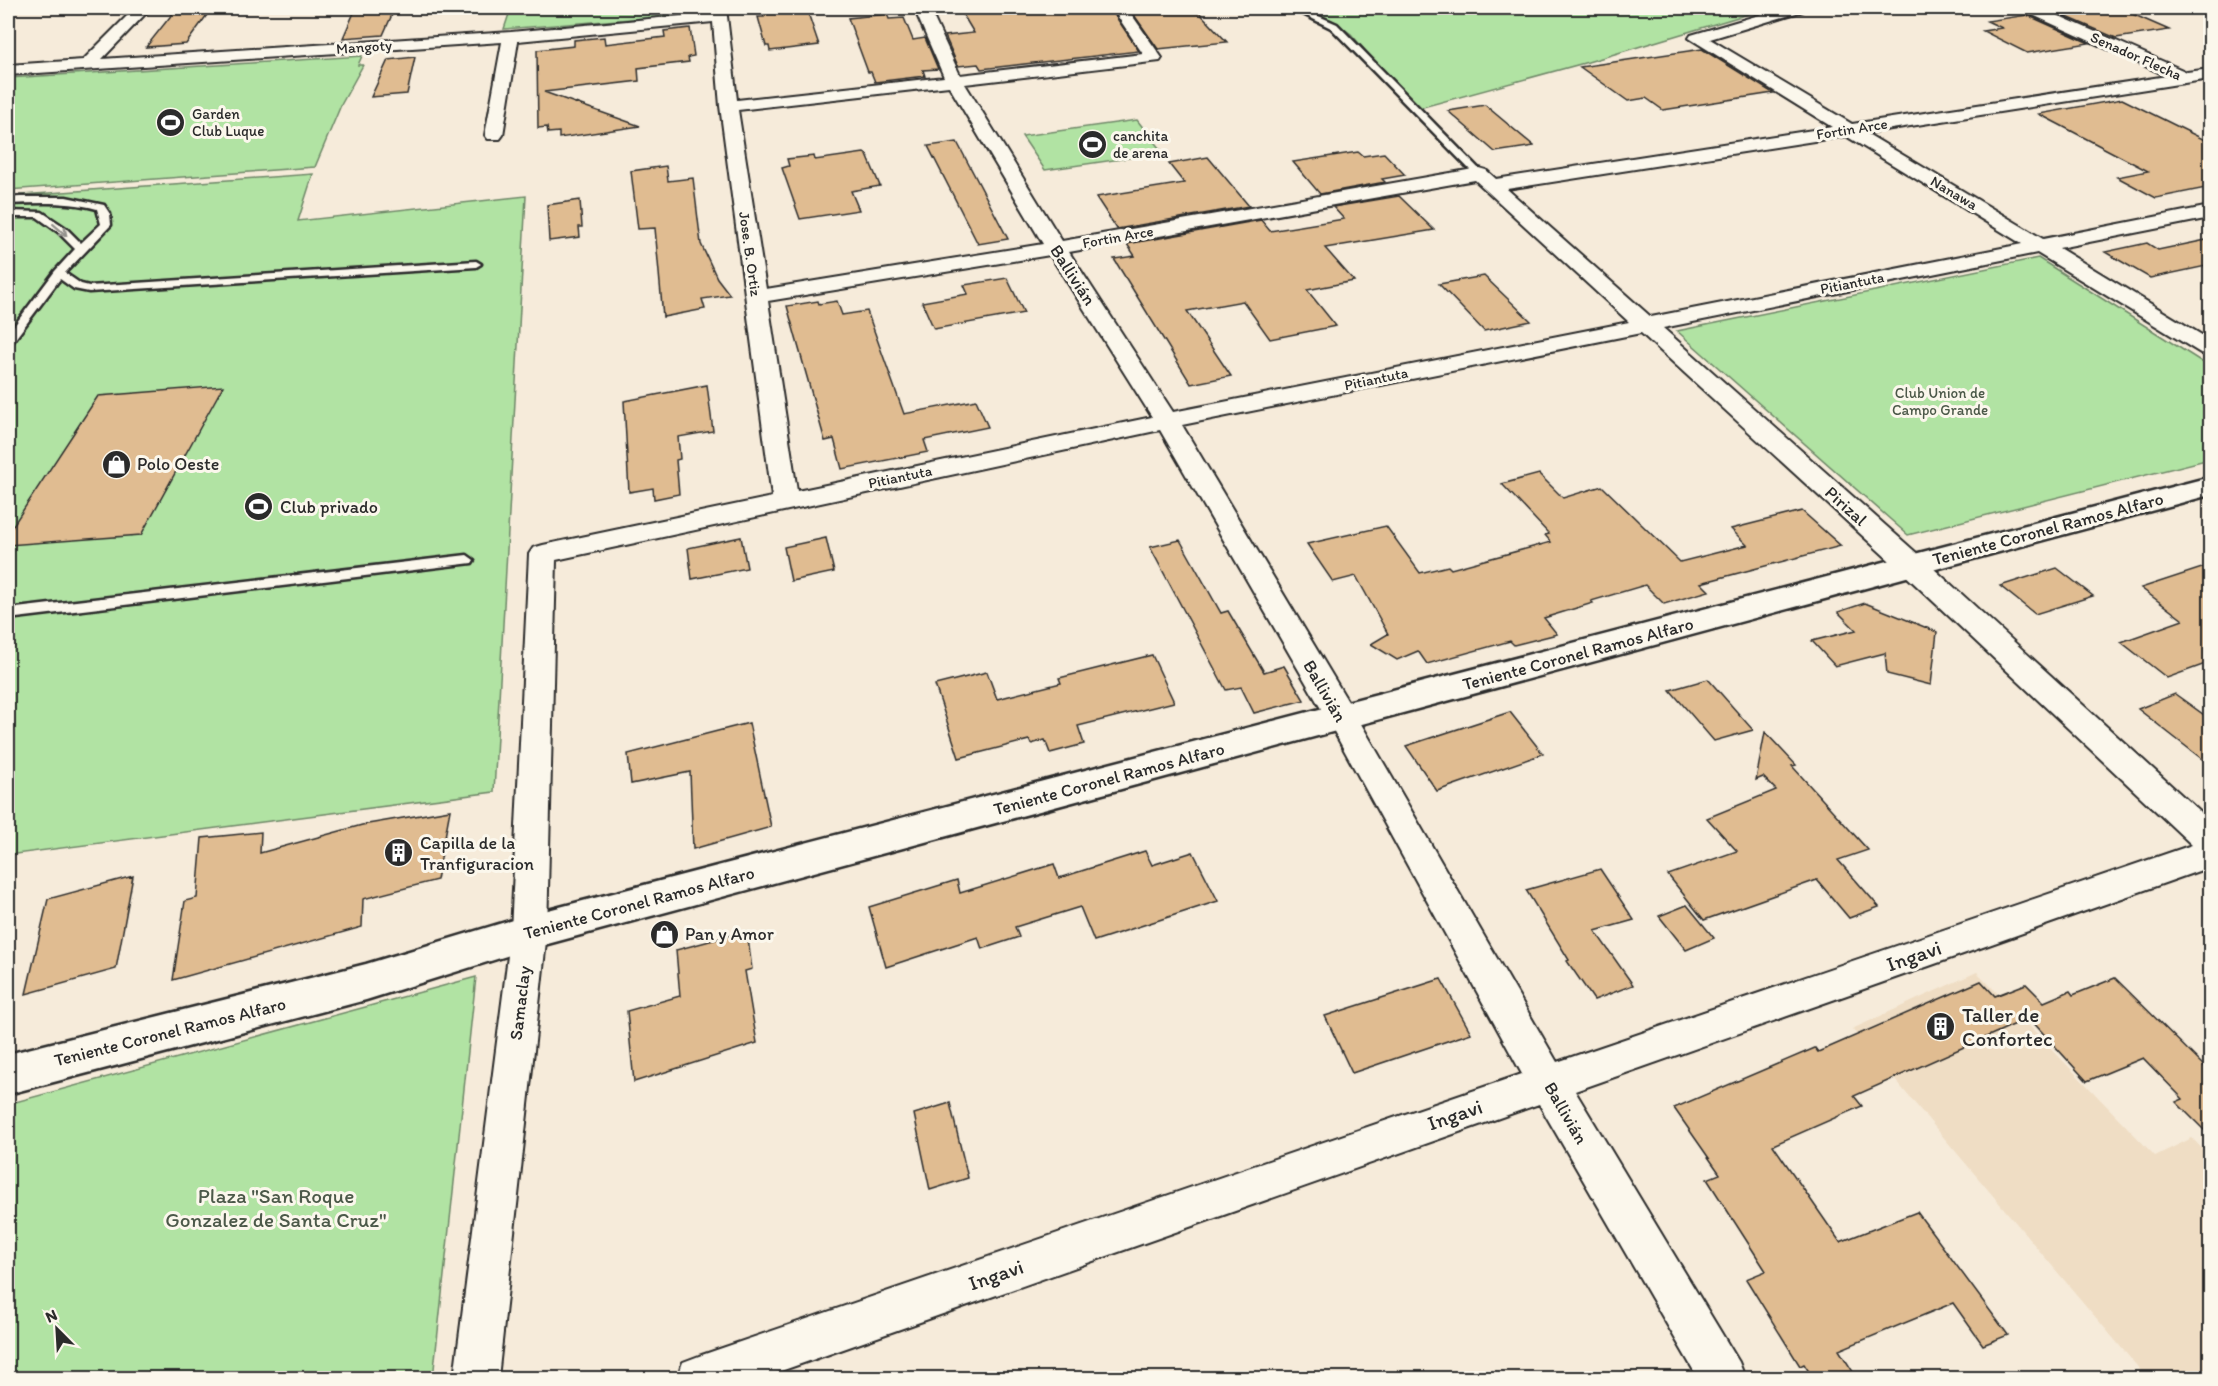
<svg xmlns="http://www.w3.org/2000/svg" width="2218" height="1386" viewBox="0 0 2218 1386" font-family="Itim,sans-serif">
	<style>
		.built { fill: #efddc4 }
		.green { fill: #b1e3a3; stroke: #6e8767; stroke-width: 1.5 }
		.building { fill: #e0bc91; stroke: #2b2b2b; stroke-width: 1.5 }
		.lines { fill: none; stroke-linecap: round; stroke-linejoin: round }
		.lane-casing { stroke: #2b2b2b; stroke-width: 5 }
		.street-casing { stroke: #2b2b2b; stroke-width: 4 }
		.secondary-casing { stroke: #2b2b2b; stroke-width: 5 }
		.lane { fill: #fbf7ec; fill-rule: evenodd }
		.street { fill: #fbf7ec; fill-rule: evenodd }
		.secondary { fill: #fbf7ec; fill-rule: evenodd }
		.oneway { stroke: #93918c }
		.labels { text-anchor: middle; stroke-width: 6; stroke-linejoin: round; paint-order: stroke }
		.far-street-label { font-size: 15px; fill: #2b2b2b; stroke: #fbf7ec }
		.far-poi-label { font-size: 15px; fill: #2b2b2b; stroke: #fbf7ec; text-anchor: start }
		.far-park-label { font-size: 15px; fill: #4c5949; stroke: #fbf7ec }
		.street-label { font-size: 18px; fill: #2b2b2b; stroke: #fbf7ec }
		.poi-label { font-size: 18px; fill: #2b2b2b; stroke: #fbf7ec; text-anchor: start }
		.near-street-label { font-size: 21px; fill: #2b2b2b; stroke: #fbf7ec }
		.near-poi-label { font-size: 21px; fill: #2b2b2b; stroke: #fbf7ec; text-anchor: start }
		.near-park-label { font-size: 21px; fill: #4c5949; stroke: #fbf7ec }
	</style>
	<rect width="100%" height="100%" fill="#f6ebda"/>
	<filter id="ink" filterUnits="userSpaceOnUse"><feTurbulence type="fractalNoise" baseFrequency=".0167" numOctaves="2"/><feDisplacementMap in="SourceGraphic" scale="12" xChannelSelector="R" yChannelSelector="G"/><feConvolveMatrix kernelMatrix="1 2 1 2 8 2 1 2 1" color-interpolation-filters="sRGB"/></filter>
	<g filter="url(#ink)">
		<path class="built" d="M1977 972 2155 1156 2192 1138 2210 1157V1378H2147L1852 1029Z"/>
		<path class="green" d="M511 8H695V14L504 29Z
			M1304 8H1768L1588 62 1416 109 1351 34 1332 20Z
			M362 56 358 65H363L341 105 315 167 8 190V78Z
			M1137 120 1163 153 1045 170 1022 136Z
			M313 174 298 221 526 196 494 792 8 855V196Z
			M2038 258 2210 367V459L1908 535 1677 331Z
			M476 977 433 1378H8V1104Z"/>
		<path class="building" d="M177 8H212L186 44 146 47Z
			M356 8H395L383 35 343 38Z
			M762 8H803L804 10H807L819 45 770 51 769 46H766L758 17H764Z
			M959 8H1110L1139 51 981 69 978 64 958 66 945 36 974 33Z
			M1129 8H1195L1227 42 1158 49Z
			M2075 8 2121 9 2169 30 2116 38 2053 11Z
			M887 14 889 19 904 18 913 40 925 38 938 69 923 70 925 76 875 82 871 72H868L848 18Z
			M2027 15 2089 43 2027 53 1983 31 2002 28 1987 21Z
			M690 28 694 56 688 57 689 62 638 68 639 81 544 92 640 126 559 138V132L548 133 547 127 538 128 537 50 574 46V40L604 37 605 44 665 37 664 31Z
			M1702 49 1773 93 1663 110 1646 98 1628 101 1580 67Z
			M415 57 407 94 371 97 388 60Z
			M2122 99 2211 143V187L2156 198 2117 177 2148 171 2039 114Z
			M1485 105 1534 146 1495 152 1448 111Z
			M957 142 1008 239 978 244 928 146Z
			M1358 152 1363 156 1384 153 1405 175 1382 179 1385 182 1320 194 1293 162Z
			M864 153 867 155 880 186 851 191 859 210 800 219 782 168 789 166 787 159 814 156 815 160Z
			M1208 157 1249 206 1117 229 1096 197 1184 183 1169 164Z
			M666 166 668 181 693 178 701 244 717 278 730 295 702 299 705 309 663 317 655 228 638 229 631 171Z
			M1399 196 1434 230 1325 248 1354 281 1307 290 1336 326 1270 339 1243 301 1187 311 1231 376 1191 384 1114 259 1135 256 1127 244 1261 220 1270 231 1344 219 1333 207Z
			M580 200 582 227H579L580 237 549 241 547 205Z
			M2211 239V265L2150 278 2105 252 2147 243 2158 250Z
			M1484 276 1531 321 1484 331 1439 284Z
			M1007 278 1024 313 934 329 922 302 968 294 964 285Z
			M818 301 819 304 837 301 842 315 867 311 904 414 976 400 988 427 924 440 928 452 842 469 834 439 825 441 787 306Z
			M707 385 713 431 678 437 680 459 676 460 679 494 654 499 653 488 629 492 624 401Z
			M223 386 141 535 8 545V533L98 396Z
			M1539 474 1563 498 1602 486 1680 562 1747 545 1731 529 1802 511 1841 546 1701 583 1709 591 1664 604 1645 585 1591 601 1593 603 1544 618 1557 634 1514 645 1510 641 1427 664 1418 651 1397 660 1371 644 1388 634 1356 576 1333 582 1307 544 1386 526 1420 573 1448 566 1451 569 1551 542 1545 535 1549 534 1502 484Z
			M741 537 747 568 692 579 688 548Z
			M826 538 834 572 791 581 784 547Z
			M1180 540 1221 613 1228 611 1264 672 1284 666 1304 700 1254 713 1241 687 1226 690 1150 547Z
			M2211 565V662L2167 678 2121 642 2183 620 2141 588Z
			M2057 568 2093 596 2035 614 2000 586Z
			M1865 603 1937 632 1931 685 1887 674 1885 653 1835 666 1812 641 1856 630 1838 612Z
			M1152 655 1174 702 1078 726 1084 744 1050 753 1045 740 1031 744 1029 740 959 758 935 685 987 672 997 699 1061 683 1059 678Z
			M1708 679 1753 730 1714 741 1670 690Z
			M2175 694 2211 720V766L2138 709Z
			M1510 712 1543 754 1437 791 1406 746Z
			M749 723 771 827 693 849 690 772 631 784 628 754Z
			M1765 732 1796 765 1792 766 1868 850 1838 860 1879 907 1849 918 1817 880 1704 920 1668 875 1737 851 1707 818 1776 790 1763 777 1756 780Z
			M450 810 437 880 363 899 362 927 173 980 185 901 197 898 202 838 261 832 260 853 362 825Z
			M1145 851 1152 865 1193 852 1218 901 1094 941 1080 907 1015 927 1019 937 982 949 978 937 886 967 869 907 957 880 960 893 1054 864 1059 878Z
			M1600 869 1634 920 1595 931 1633 985 1594 1000 1567 961 1569 960 1526 890Z
			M133 876 116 969 26 994 48 899Z
			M1687 905 1714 938 1686 950 1659 916Z
			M747 931 752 969 745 971 757 1043 634 1082 627 1011 680 996 676 950Z
			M2115 978 2211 1073V1137L2176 1102 2183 1099 2143 1058 2087 1081 2029 1018 1854 1096 1862 1106 1773 1145 1840 1242 1917 1212 2008 1335 1983 1345 1953 1303 1839 1350 1857 1378H1813L1804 1364 1800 1366 1746 1279 1766 1271 1707 1179 1720 1174 1674 1108 1815 1048 1818 1052 1981 981 1995 996 2026 984 2044 1002 2070 991 2073 995Z
			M1441 979 1471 1033 1352 1073 1325 1016Z
			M950 1103 968 1178 930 1190 914 1114Z"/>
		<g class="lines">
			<defs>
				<path id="lane" d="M1291 8H1300L1337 24 1482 172V176H1476L1331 28Z
					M20 197H66L104 205 110 214 111 225 65 273 81 284 89 286 476 261 481 264 476 267 89 292 74 289 60 279 12 343 8 344V334L55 271 75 249 58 232 37 217H8V211L42 212 66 228 81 243 101 224 97 209C67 201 38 203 8 204V198Z
					M467 555 474 560 472 563 8 619V609Z"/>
				<path id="street" d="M135 8H151L102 59 511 32 712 13V8H726L737 100 944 77 914 8H929L960 75 1143 54 1112 8H1127L1162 58 1160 61 965 84 1062 241 1479 168 1486 170 1496 179 1832 127 1689 38 1691 35 1783 8H1806L1803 11 1710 39 1852 124 2167 76 2024 11 2022 8H2041L2187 72 2210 69V79L1866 133 2043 239 2210 206V218L2059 248 2210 340V356L2202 354 2037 253 1663 328 1921 557 2210 821V867L1575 1091 1739 1362 1745 1378H1698L1539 1104 761 1378H677L683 1362 699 1356 1522 1074 1331 726 1160 430 556 560 547 932 498 1378H454L511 932 529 554 533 548 543 545 772 497 720 106 713 22 518 41 503 135 500 139H488L485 135 502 42 8 75V65L83 60ZM949 86 1043 244 766 289 738 110ZM1846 136 2022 244 1651 317 1507 189ZM1475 180 1629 322 1173 412 1069 252ZM1050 255 1152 417 797 491 768 301ZM1641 333 1901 571 2192 845 1557 1062 1353 710 1182 425Z"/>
				<path id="secondary" d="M2210 477V495L529 949 366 1000 8 1094V1054L366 964 529 915Z"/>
			</defs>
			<use href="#lane" class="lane-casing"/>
			<use href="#street" class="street-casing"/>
			<use href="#secondary" class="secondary-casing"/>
			<use href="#lane" class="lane"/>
			<use href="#street" class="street"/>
			<use href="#secondary" class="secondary"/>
		</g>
		<defs><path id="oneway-shaft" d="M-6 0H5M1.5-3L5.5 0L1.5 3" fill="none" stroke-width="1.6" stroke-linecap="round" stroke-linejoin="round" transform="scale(1.5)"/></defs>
		<use class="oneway" href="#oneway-shaft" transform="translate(60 230) rotate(41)"/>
	</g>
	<defs>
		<symbol id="stadium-disc" viewBox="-11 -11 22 22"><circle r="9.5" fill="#2b2b2b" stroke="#fbf7ec"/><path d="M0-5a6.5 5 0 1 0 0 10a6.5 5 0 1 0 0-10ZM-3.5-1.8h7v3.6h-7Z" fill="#fff"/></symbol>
		<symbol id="shop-disc" viewBox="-11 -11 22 22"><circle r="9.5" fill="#2b2b2b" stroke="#fbf7ec"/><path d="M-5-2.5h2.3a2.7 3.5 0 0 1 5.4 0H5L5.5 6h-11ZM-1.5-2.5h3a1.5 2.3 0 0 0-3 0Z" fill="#fff"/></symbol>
		<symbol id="building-disc" viewBox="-11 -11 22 22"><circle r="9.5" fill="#2b2b2b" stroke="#fbf7ec"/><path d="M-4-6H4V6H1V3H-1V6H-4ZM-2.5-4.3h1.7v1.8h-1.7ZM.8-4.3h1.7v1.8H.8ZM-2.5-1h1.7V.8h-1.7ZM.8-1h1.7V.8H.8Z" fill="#fff"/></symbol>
	</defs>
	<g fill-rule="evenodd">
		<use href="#stadium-disc" x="154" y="106" width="33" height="33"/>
		<use href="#stadium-disc" x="1076" y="128" width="33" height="33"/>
		<use href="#shop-disc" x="100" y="448" width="33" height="33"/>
		<use href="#stadium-disc" x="242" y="490" width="33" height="33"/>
		<use href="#building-disc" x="382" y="836" width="33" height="33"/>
		<use href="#shop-disc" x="648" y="918" width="33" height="33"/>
		<use href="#building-disc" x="1924" y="1010" width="33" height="33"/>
	</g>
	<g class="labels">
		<g class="far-street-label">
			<text transform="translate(364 47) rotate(-4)" y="5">Mangoty</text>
			<text transform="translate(2136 56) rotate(24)" y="5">Senador Flecha</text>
			<text transform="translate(1852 129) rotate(-9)" y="5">Fortin Arce</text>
			<text transform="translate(1954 193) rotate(31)" y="5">Nanawa</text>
			<text transform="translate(1118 237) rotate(-10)" y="5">Fortin Arce</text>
			<text transform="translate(750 254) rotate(82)" y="5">Jose. B. Ortiz</text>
			<text transform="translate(1852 283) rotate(-11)" y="5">Pitiantuta</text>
			<text transform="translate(1376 379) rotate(-12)" y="5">Pitiantuta</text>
			<text transform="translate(900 477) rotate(-12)" y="5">Pitiantuta</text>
		</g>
		<g class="far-poi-label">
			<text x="192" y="119">Garden<tspan x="192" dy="17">Club Luque</tspan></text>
			<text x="1113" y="141">canchita<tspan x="1113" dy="17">de arena</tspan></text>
		</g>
		<g class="far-park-label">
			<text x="1940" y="398">Club Union de<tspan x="1940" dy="17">Campo Grande</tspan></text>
		</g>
		<g class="street-label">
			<text transform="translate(1073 275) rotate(57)" y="6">Ballivián</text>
			<text transform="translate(1846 506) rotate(42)" y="6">Pirizal</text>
			<text transform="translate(2048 529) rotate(-15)" y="6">Teniente Coronel Ramos Alfaro</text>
			<text transform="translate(1578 654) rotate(-15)" y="6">Teniente Coronel Ramos Alfaro</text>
			<text transform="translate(1325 691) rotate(60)" y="6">Ballivián</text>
			<text transform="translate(1109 779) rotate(-15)" y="6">Teniente Coronel Ramos Alfaro</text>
			<text transform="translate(639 903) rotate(-15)" y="6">Teniente Coronel Ramos Alfaro</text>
			<text transform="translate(520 1003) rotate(-83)" y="6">Samaclay</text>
			<text transform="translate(170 1032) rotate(-14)" y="6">Teniente Coronel Ramos Alfaro</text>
			<text transform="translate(1566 1113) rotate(60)" y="6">Ballivián</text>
		</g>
		<g class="poi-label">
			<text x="137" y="470">Polo Oeste</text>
			<text x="280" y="513">Club privado</text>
			<text x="420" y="849">Capilla de la<tspan x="420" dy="21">Tranfiguracion</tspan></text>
			<text x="685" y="940">Pan y Amor</text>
		</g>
		<g class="near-street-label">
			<text transform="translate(1914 956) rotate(-19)" y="7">Ingavi</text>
			<text transform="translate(1455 1115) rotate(-19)" y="7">Ingavi</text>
			<text transform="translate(996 1275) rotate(-19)" y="7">Ingavi</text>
		</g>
		<g class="near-poi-label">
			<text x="1962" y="1022">Taller de<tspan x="1962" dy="24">Confortec</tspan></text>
		</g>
		<g class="near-park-label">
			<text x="276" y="1203">Plaza "San Roque<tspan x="276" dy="24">Gonzalez de Santa Cruz"</tspan></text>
		</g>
	</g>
	<rect width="2218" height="1386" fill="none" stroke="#fbf7ec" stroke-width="30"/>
	<rect x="15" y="15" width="2188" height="1356" fill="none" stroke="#2b2b2b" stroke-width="2" filter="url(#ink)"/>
	<g transform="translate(57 1329) rotate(336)" stroke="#fbf7ec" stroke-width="4.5" paint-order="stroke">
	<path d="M0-4.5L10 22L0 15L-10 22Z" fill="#2b2b2b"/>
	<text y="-9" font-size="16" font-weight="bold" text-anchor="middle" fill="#2b2b2b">N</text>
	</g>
</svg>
